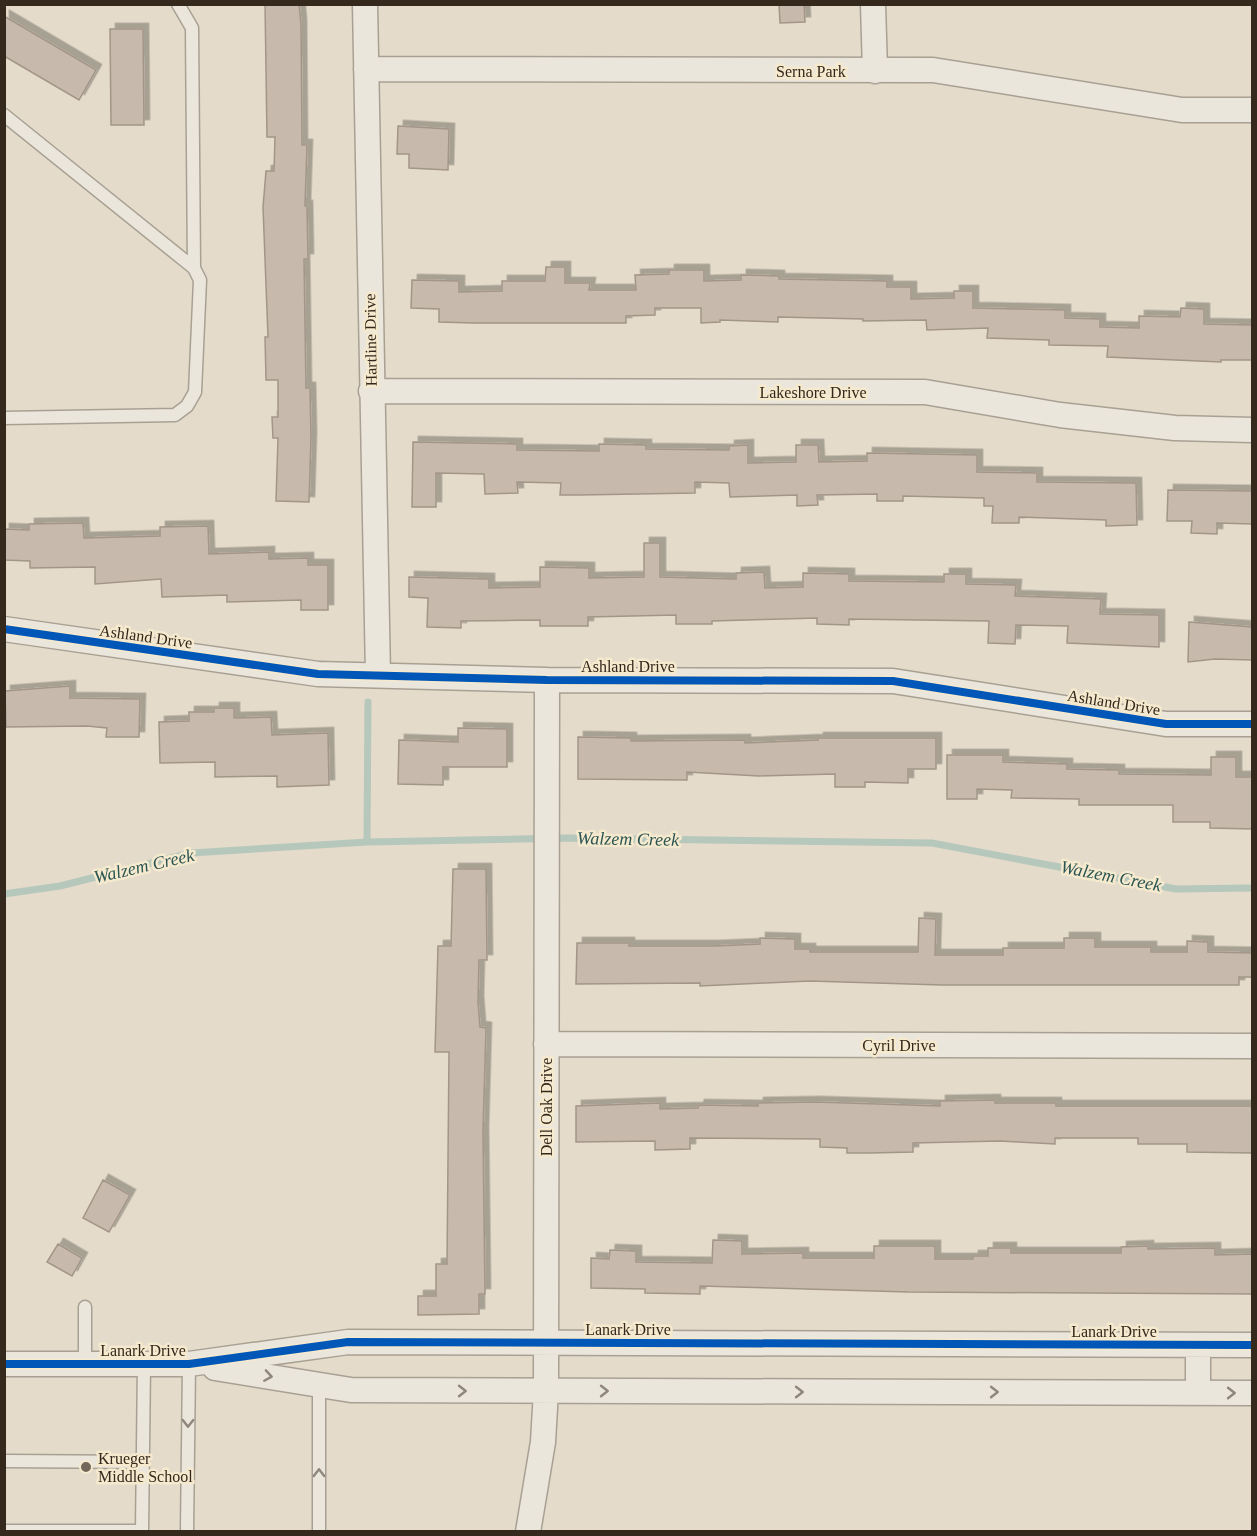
<svg xmlns="http://www.w3.org/2000/svg" width="1257" height="1536" viewBox="0 0 1257 1536" font-family="Georgia,serif">
	<style>
		.lines { fill: none; stroke-linecap: round; stroke-linejoin: round }
		.stream { stroke: #b6c7bc; stroke-width: 7 }
		.building { fill: #c7b9ab; stroke: #a39689; stroke-width: 1.5; filter: url(#shadow) }
		.lane-casing { stroke: #a8a093; stroke-width: 15 }
		.street-casing { stroke: #a8a093; stroke-width: 27 }
		.lane { stroke: #ebe6dc; stroke-width: 12 }
		.street { stroke: #ebe6dc; stroke-width: 24 }
		.cycleway-casing { stroke: #f5e9ce; stroke-width: 11 }
		.cycleway { stroke: #0057b8; stroke-width: 8 }
		.oneway { stroke: #90877c }
		.poi-dot { fill: #726759; stroke: #f5e9ce; stroke-width: 2 }
		.labels { text-anchor: middle; stroke-width: 5; stroke-linejoin: round; paint-order: stroke }
		.street-label { font-size: 16px; fill: #35281c; stroke: #f5e9ce }
		.poi-label { font-size: 16px; fill: #35281c; stroke: #f5e9ce; text-anchor: start }
		.water-label { font-size: 18px; font-style: italic; fill: #2b5552; stroke: #f5e9ce }
	</style>
	<defs>
		<filter id="shadow"><feDropShadow dx="5.5" dy="-5.5" stdDeviation="0" flood-color="#0004"/></filter>
	</defs>
	<rect width="100%" height="100%" fill="#e4dbca"/>
	<g class="lines">
		<path class="stream" d="M367 842 368 702
			M4 894 60 886 191 853 367 842 568 838 932 843 1176 889 1252 888"/>
	</g>
	<path class="building" d="M265 4H299L301 24 302 145H307L305 206H307L308 259H304L306 388H310L311 437 309 502 276 501 278 438H273L272 417H278V380H266L265 337H268L263 207 266 171H274L275 137H267Z
		M779 4H804L805 22 780 23Z
		M4 16 96 70 79 100 4 56Z
		M110 29H143L144 125H111Z
		M398 126 449 129 448 170 409 168V154H397Z
		M546 267H565V283H590L589 290H636L635 275 669 274V270H704V281L741 280V275L779 276V279L887 281V287H911V299L954 298V291H973V308L1065 310V318L1100 319V327L1139 328V316L1180 317 1181 308 1204 309V324L1252 325V360H1221V362L1107 357 1108 346 1049 345V340L987 338 988 328 927 330 926 320 863 321V319L778 317V322L720 320V322L701 323V308H655V315L626 316V323H473L439 322V309L411 308 412 280 459 281V292L502 291V281H545Z
		M413 442 517 444V450L599 451V444L646 445V449L729 450V446L748 445V463L796 462V445H818L819 462 867 461V453L977 455V472L1037 473V482L1136 483 1137 525 1106 526V520L1019 517V523H992L993 506H984V498L903 496V501H877V494L817 495 818 505 797 506V495L730 497 729 483 695 482V493L580 495H560L561 483 517 482 518 493 485 494 484 474 436 473V507H412Z
		M1168 490 1252 491V524L1217 523V534L1191 533 1192 521H1167Z
		M83 523 84 538 160 536V527L208 526 209 554 269 552V559L308 558V565H328V610H301V600L227 602V595L162 597 161 579 95 584V567L30 568V561L4 560V529L29 530V524Z
		M644 543H660V577L736 579V573L764 572 765 588 803 587V573L849 574V581L944 582V574H966V584L1016 585 1015 596 1101 599 1100 614 1159 615V647L1067 643 1068 626 1016 625 1015 644 988 643 989 621 849 619V625L817 624V618L712 621V624H676V615L588 617V626H540V620L461 621V628L427 627 428 598 409 597V577L489 579V588L540 587V567L589 568V578L644 577Z
		M1189 622 1252 627V660L1215 659 1188 662Z
		M70 686V698L140 699 139 737H106L107 728 87 726 6 727 5 691Z
		M214 708H234V718L271 717 272 735 328 733 329 785 277 787V776L215 777V762L160 763 159 722 189 721V712H214Z
		M458 728 507 729V767H443V785L398 784 399 740 458 742Z
		M578 737 631 738V741L745 740V743L818 740V738H936V769H908V783L865 782V787H835V774L759 776 687 772V780L578 779Z
		M947 755H1003V762L1067 764V769L1119 770V774L1211 775V757H1236V777H1252V829L1210 828V822H1173V805H1079V799L1011 798 1012 790 977 789V799H947Z
		M453 869H486L487 960H479L478 1001 480 1027 486 1028 483 1132 485 1294H479V1314L418 1315V1296H436V1264H447L449 1052H435L438 946H451Z
		M919 918 936 919 935 955H1003V948H1064V938H1095V947H1151V952H1187V941L1208 942V952L1252 953V977H1239V985H942L810 981 700 986V983L576 984 577 943H629V946H714L760 944V938L795 939V949H810V952H918Z
		M995 1100V1103H1056V1106H1252V1153L1187 1152V1144H1138V1138H1055V1144L1000 1141 913 1143V1152L870 1153H847V1148L820 1147V1139L690 1138V1149L655 1150V1141L576 1142V1106L660 1103V1109L698 1108 699 1105 758 1106V1103L815 1102 940 1106V1101Z
		M103 1180 130 1195 109 1232 83 1218Z
		M713 1240 742 1241V1254L803 1253V1258H874V1246H935V1259H973V1256H988V1248H1011V1253H1121V1247L1148 1246V1249L1215 1248V1255L1252 1254V1294L908 1292 700 1286V1294L645 1293V1289L591 1288V1258L609 1259 610 1250 636 1251V1262L712 1263Z
		M58 1244 82 1258 72 1276 47 1262Z"/>
	<g class="lines">
		<defs>
			<path id="lane" d="M178 4 192 28 194 268
				M4 115 194 268 200 280 195 392 187 406 175 415 4 418
				M85 1307V1364
				M319 1384V1532
				M4 1461 143 1462
				M4 1531H142
				M142 1532 144 1364
				M187 1532 189 1364"/>
			<path id="street" d="M365 4 378 675
				M873 4 875 71
				M366 69 933 70 1182 110H1252
				M371 391 925 392 1060 415 1175 428 1252 430
				M4 629 318 674 547 680 893 681 1166 724H1252
				M546 1044 1252 1046
				M1198 1345V1393
				M4 1364H189L348 1342 1252 1345
				M215 1368 351 1390 1252 1393
				M528 1532 543 1442 546 1391 547 680"/>
		</defs>
		<use href="#lane" class="lane-casing"/>
		<use href="#street" class="street-casing"/>
		<use href="#lane" class="lane"/>
		<use href="#street" class="street"/>
		<defs>
			<path id="cycleway" d="M4 629 318 674 547 680 893 681 1166 724H1252
				M4 1364H189L348 1342 1252 1345"/>
		</defs>
		<use href="#cycleway" class="cycleway-casing"/>
		<use href="#cycleway" class="cycleway"/>
	</g>
	<defs><path id="oneway-chevron" d="M-2-3.5L2.5 0L-2 3.5" fill="none" stroke-width="1.6" stroke-linecap="round" stroke-linejoin="round" transform="scale(1.5)"/></defs>
	<g class="oneway">
		<use href="#oneway-chevron" transform="translate(268 1376) rotate(9)"/>
		<use href="#oneway-chevron" transform="translate(462 1391)"/>
		<use href="#oneway-chevron" transform="translate(604 1391)"/>
		<use href="#oneway-chevron" transform="translate(799 1392)"/>
		<use href="#oneway-chevron" transform="translate(994 1392)"/>
		<use href="#oneway-chevron" transform="translate(1231 1393)"/>
		<use href="#oneway-chevron" transform="translate(188 1423) rotate(91)"/>
		<use href="#oneway-chevron" transform="translate(319 1473) rotate(-90)"/>
	</g>
	<circle class="poi-dot" cx="86" cy="1467" r="6"/>
	<g class="labels">
		<g class="street-label">
			<text x="811" y="77">Serna Park</text>
			<text transform="translate(370 340) rotate(-91)" y="6">Hartline Drive</text>
			<text x="813" y="398">Lakeshore Drive</text>
			<text transform="translate(146 636) rotate(8)" y="6">Ashland Drive</text>
			<text x="628" y="672">Ashland Drive</text>
			<text transform="translate(1114 702) rotate(9)" y="6">Ashland Drive</text>
			<text x="899" y="1051">Cyril Drive</text>
			<text transform="translate(546 1107) rotate(-90)" y="6">Dell Oak Drive</text>
			<text x="628" y="1335">Lanark Drive</text>
			<text x="1114" y="1337">Lanark Drive</text>
			<text x="143" y="1356">Lanark Drive</text>
		</g>
		<g class="poi-label">
			<text x="98" y="1464">Krueger<tspan x="98" dy="18">Middle School</tspan></text>
		</g>
		<g class="water-label">
			<text transform="translate(628 839) rotate(1)" y="6">Walzem Creek</text>
			<text transform="translate(144 866) rotate(-13)" y="6">Walzem Creek</text>
			<text transform="translate(1111 876) rotate(11)" y="6">Walzem Creek</text>
		</g>
	</g>
	<rect width="1257" height="1536" fill="none" stroke="#35281c" stroke-width="12"/>
</svg>
